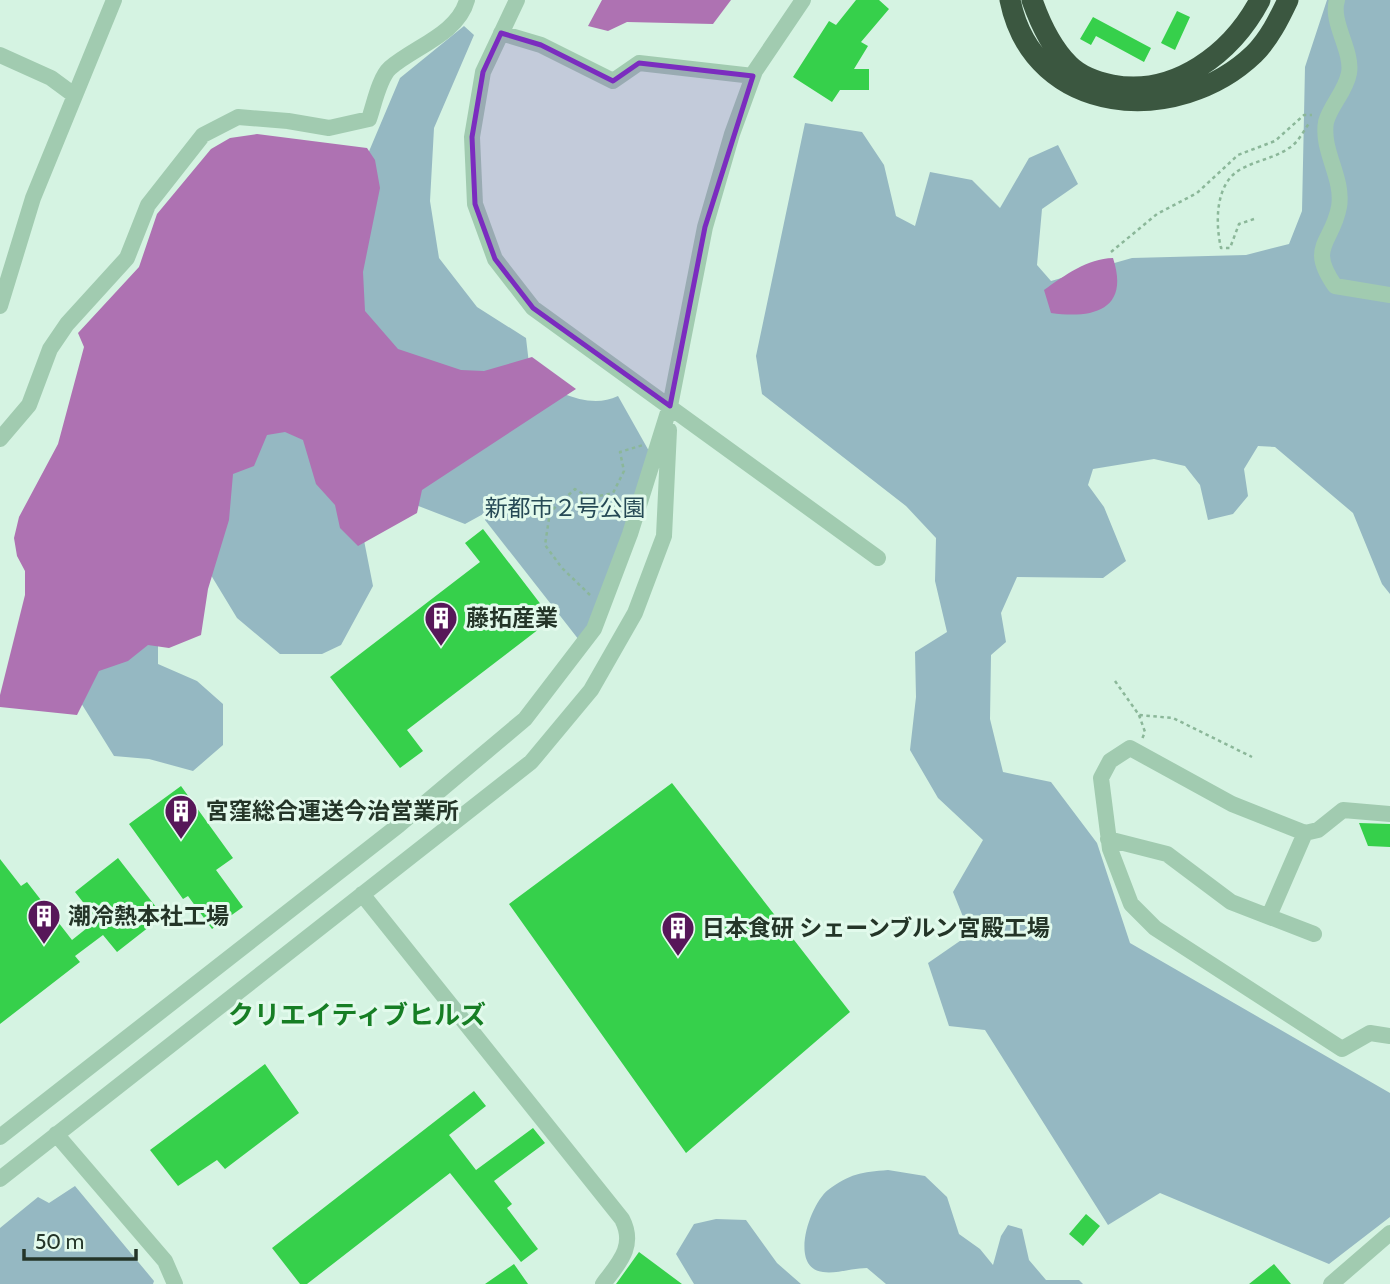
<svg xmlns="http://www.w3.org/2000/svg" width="1390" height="1284" viewBox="0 0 1390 1284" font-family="Cabin,'Noto Sans JP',sans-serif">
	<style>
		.green { fill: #95b8c2 }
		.water { fill: #ae72b2 }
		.building { fill: #36d04b }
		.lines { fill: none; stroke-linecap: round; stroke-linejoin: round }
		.path { stroke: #8bb799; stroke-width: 2.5; stroke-dasharray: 3.5 3.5; stroke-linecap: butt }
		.minor { stroke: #a1cbb0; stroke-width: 16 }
		.highway { stroke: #3b5740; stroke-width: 21 }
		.marked { fill: #7b2cbf; fill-opacity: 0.2; stroke: #7b2cbf; stroke-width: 5; stroke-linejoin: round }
		.labels { text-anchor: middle; stroke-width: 6; stroke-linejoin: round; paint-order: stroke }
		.park-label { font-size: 23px; fill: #264955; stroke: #e2faec }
		.poi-label { font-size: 23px; font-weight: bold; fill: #243528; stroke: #e2faec; text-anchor: start }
		.quarter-label { font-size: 26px; font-weight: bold; fill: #167e24; stroke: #e2faec }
	</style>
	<rect width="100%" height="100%" fill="#d5f3e2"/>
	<path class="green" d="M1327 0H1390V594L1382 584 1353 513 1275 447 1258 446 1244 469 1248 496 1233 514 1208 520 1200 485 1185 466 1154 459 1093 469 1088 485 1104 507 1126 561 1103 578 1017 577 1001 613 1006 642 991 655 990 719 1003 772 1051 782 1097 843 1130 943 1390 1093V1217L1329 1264 1160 1193 1108 1225 985 1030 949 1026 928 963 970 934 953 892 983 840 938 798 910 750 916 697 915 652 947 632 935 581 936 538 906 506 762 394 756 356 805 123 862 132 884 165 896 216 915 226 930 172 972 180 1000 208 1029 158 1058 145 1078 184 1042 209 1037 265 1051 281 1132 258 1246 255 1289 244 1302 211 1305 67Z
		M464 26 474 35 434 128 430 201 439 258 477 307 526 338 531 381C559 391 589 410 618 396L654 460 600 612 579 640 485 520V513L465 524 390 495 359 515 373 586 341 645 322 654H280L237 618 200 557 158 626V664L197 681 223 704V745L193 771 149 759 114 756 68 682 336 317 348 201 400 78Z
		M888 1170 925 1176 947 1197 959 1234 980 1249 993 1265 1001 1236 1008 1225 1022 1229 1029 1260 1046 1280H1079L1083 1284H886L867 1268C853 1268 836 1274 823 1272 788 1268 810 1204 828 1190 849 1174 862 1172 888 1170Z
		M75 1186 154 1281 153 1284H0V1228L38 1197 49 1203Z
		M716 1219 746 1220 777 1263 801 1284H694L676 1254 694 1224Z"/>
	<path class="water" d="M602 0H731L713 24 627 22 608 31 588 26Z
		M257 134 367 148 375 160 380 188 363 272 365 311 398 349 461 370 484 371 532 357 576 389 422 490 417 513 358 546 340 528 335 505 316 484 303 440 285 432 267 435 254 466 233 474 229 520 208 589 201 635 169 648 148 645 128 661 99 671 77 715 0 707V695L25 595V571L17 556 14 538 19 517 58 444 84 347 78 333 139 267 157 214 211 149 230 138Z
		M1113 258C1130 310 1093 319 1051 313L1044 290C1065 275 1087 259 1113 258Z"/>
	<path class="building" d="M856 0H879L889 9 861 42 868 46 854 69H869V90H840L832 102 793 77 829 21 836 25Z
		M1177 11 1190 17 1175 50 1161 43Z
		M1093 17 1151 48 1144 62 1096 36 1091 45 1080 39Z
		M483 529 552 619 407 730 423 751 400 768 330 677 480 562 465 543Z
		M672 783 850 1012 686 1153 509 904Z
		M181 786 233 858 216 870 243 907 212 929 188 896 183 899 129 824Z
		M1359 823 1390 824V847L1368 846Z
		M118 858 163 916 117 952 103 935 75 956 80 962 0 1024V859L21 886 27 882 72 940 97 920 75 892Z
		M265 1064 299 1113 225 1169 217 1160 178 1186 150 1150Z
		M474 1091 486 1106 449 1135 476 1170 533 1128 545 1143 494 1181 512 1204 507 1208 538 1249 521 1262 450 1173 307 1284H300L272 1248Z
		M1086 1214 1100 1226 1083 1246 1069 1234Z
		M639 1252 682 1284H616Z
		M514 1264 528 1284H485Z
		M1274 1264 1291 1284H1249Z"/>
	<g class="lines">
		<path class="path" d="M1254 219 1239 224 1230 248H1221C1215 222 1215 181 1243 168 1258 160 1275 158 1289 148 1298 143 1304 130 1310 122
			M1111 252 1157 214 1197 193 1238 155 1275 141 1304 115H1312
			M590 595 562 568 545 545 550 512 575 489C588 498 598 497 613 493L624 471 620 452 643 445
			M1115 681 1139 715 1173 718 1252 757
			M1139 715 1145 732 1142 739"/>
		<path class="minor" d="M517 0 483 72 472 137 475 204 495 259 533 308 878 558
			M1337 0C1330 22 1353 51 1349 73 1346 91 1330 106 1326 122 1321 151 1344 178 1339 207 1332 244 1307 246 1335 286L1390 295
			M501 33 541 45 613 81 639 63 753 76
			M0 55 51 78 74 95
			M0 306 33 198 114 0
			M0 439 29 405 50 349 67 324 127 258 148 205 203 135 238 117 288 121 329 128 369 119C374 105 379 78 390 68 414 47 458 34 467 0
			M1390 814 1343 810 1318 830 1305 833 1232 804 1130 748 1110 761 1101 778 1110 849 1131 904 1155 928 1342 1049 1370 1033 1390 1036
			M1108 839 1167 854 1231 902 1314 934
			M362 894 622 1219C636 1246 619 1263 603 1284
			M1269 916 1305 833
			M56 1134 165 1261 175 1284
			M0 1137 399 825 525 719 594 629 630 534 670 406 705 227 732 134 755 71 803 0
			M0 1179 531 762 591 690 635 613 664 536 669 430
			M1331 1284 1390 1233"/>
		<path class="highway" d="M1010 0C1034 118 1178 127 1254 54 1269 39 1279 19 1288 0
			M1032 0C1040 23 1051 47 1069 65 1080 76 1097 82 1112 85 1175 97 1232 53 1260 0"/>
	</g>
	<path class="marked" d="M501 33 541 45 613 81 639 63 753 76 705 227 670 406 533 308 495 259 475 204 472 137 483 72Z"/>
	<defs>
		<symbol id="building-pin" viewBox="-11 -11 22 30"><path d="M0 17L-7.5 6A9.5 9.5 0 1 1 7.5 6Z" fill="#571759" stroke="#e2faec"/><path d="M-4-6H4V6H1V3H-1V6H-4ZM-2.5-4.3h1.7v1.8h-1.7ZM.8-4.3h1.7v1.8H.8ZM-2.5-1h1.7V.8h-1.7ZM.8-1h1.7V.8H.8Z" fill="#fff"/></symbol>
	</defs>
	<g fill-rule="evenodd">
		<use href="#building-pin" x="422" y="599" width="38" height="52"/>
		<use href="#building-pin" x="162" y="792" width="38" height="52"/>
		<use href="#building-pin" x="25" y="897" width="38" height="52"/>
		<use href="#building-pin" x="659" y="909" width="38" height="52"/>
	</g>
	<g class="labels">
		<g class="park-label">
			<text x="565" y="516">新都市２号公園</text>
		</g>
		<g class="poi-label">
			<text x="466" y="626">藤拓産業</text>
			<text x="206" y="819">宮窪総合運送今治営業所</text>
			<text x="68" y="924">潮冷熱本社工場</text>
			<text x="702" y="936">日本食研 シェーンブルン宮殿工場</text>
		</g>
		<g class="quarter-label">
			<text x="357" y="1024">クリエイティブヒルズ</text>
		</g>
	</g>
	<path d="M24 1249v10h112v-10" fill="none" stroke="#243528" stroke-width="3.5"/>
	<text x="35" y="1249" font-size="21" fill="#243528" stroke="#e2faec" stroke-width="5" paint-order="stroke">50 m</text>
</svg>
